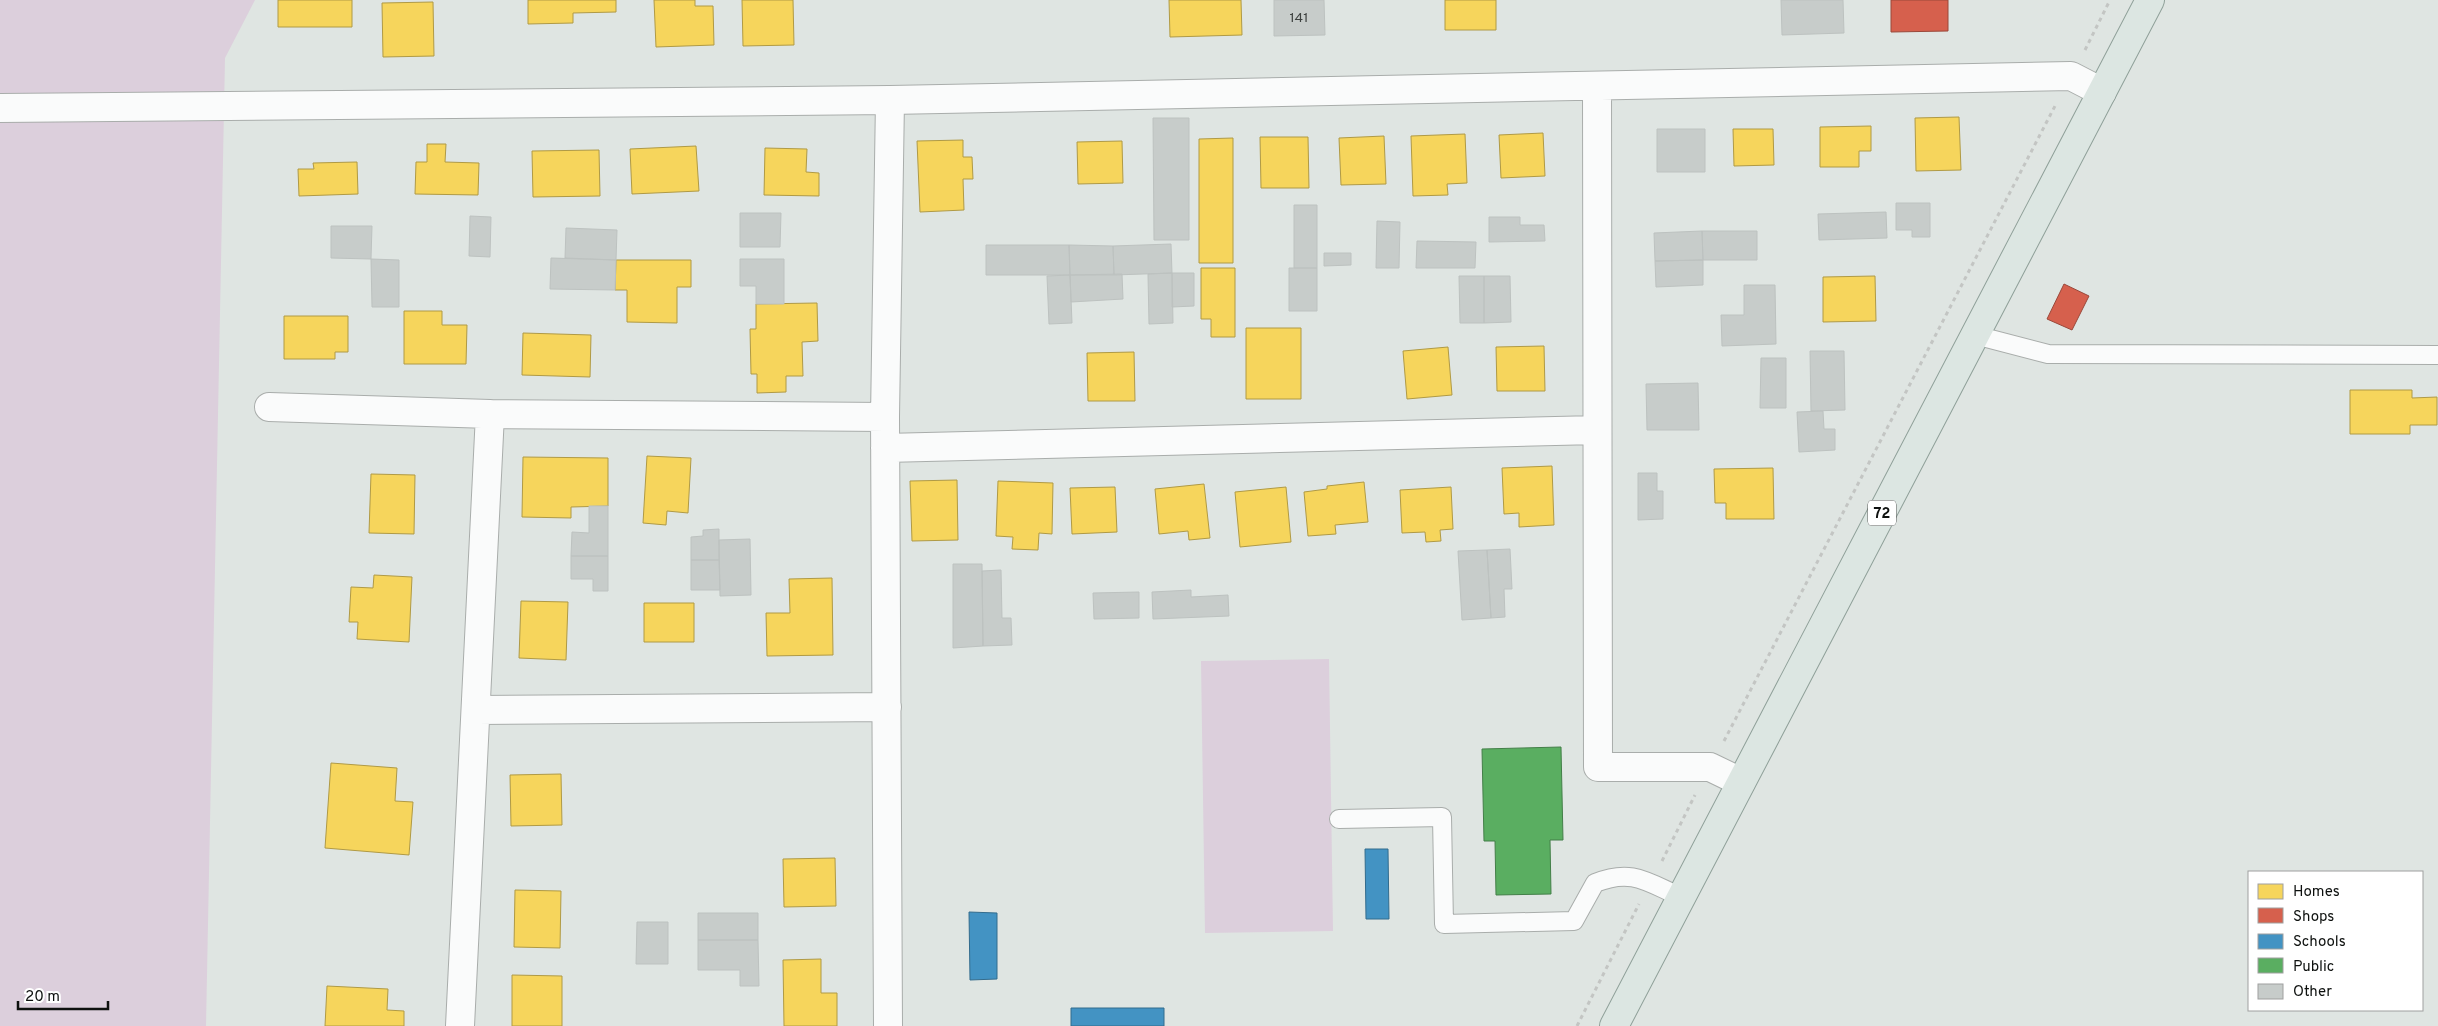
<svg xmlns="http://www.w3.org/2000/svg" width="2438" height="1026" viewBox="0 0 2438 1026" font-family="Overpass,sans-serif">
	<style>
		.green { fill: #dccfdc }
		.homes { fill: #f6d55c; stroke: #b09a45 }
		.shops { fill: #d6604d; stroke: #9a483a }
		.schools { fill: #4393c3; stroke: #336c8d }
		.public { fill: #5aae61; stroke: #437f48 }
		.building { fill: #c7ccca; stroke: #bdc2c0 }
		.lines { fill: none; stroke-linecap: round; stroke-linejoin: round }
		.lane-casing { stroke: #a9adab; stroke-width: 20 }
		.street-casing { stroke: #a9adab; stroke-width: 30 }
		.primary-casing { stroke: #8fa099; stroke-width: 30 }
		.path { stroke: #c3c5c3; stroke-width: 3; stroke-dasharray: 4 4; stroke-linecap: butt }
		.lane { stroke: #fafbfb; stroke-width: 18 }
		.street { stroke: #fafbfb; stroke-width: 28 }
		.primary { stroke: #dce6e2; stroke-width: 28 }
		.labels { text-anchor: middle; stroke-width: 5; stroke-linejoin: round; paint-order: stroke }
		.number-label { font-size: 14px; fill: #3d413f }
		.shield { fill: #fff; stroke: #565857; stroke-width: 1 }
		.shield-label { font-size: 15px; font-weight: bold; fill: #0e110f }
	</style>
	<rect width="100%" height="100%" fill="#dfe5e2"/>
	<path class="green" d="M0 0H255L225 58 206 1026H0Z
		M1329 659 1333 931 1205 933 1201 661Z"/>
	<path class="homes" d="M278 0H352V27H278Z
		M528 0H616V12L573 13V23L528 24Z
		M654 0H695V6H713L714 45 656 47Z
		M742 0H793L794 45 743 46Z
		M1169 0H1241L1242 35 1170 37Z
		M1445 0H1496V30H1445Z
		M433 2 434 56 383 57 382 3Z
		M1959 117 1961 170 1916 171 1915 118Z
		M1871 126V151H1859V167H1820V127Z
		M1733 129H1773L1774 165 1734 166Z
		M1543 133 1545 176 1501 178 1499 135Z
		M1465 134 1467 183 1447 184 1448 195 1413 196 1411 136Z
		M1384 136 1386 184 1341 185 1339 138Z
		M1260 137H1308L1309 188H1261Z
		M1233 138V263H1199V139Z
		M963 140V157H972L973 179H963L964 210 920 212 917 141Z
		M1122 141 1123 183 1078 184 1077 142Z
		M427 144H446L445 162 479 163 478 195 415 194 416 162H427Z
		M696 146 699 191 632 194 630 149Z
		M765 148 807 149 806 172 819 173V196L764 195Z
		M599 150 600 196 533 197 532 151Z
		M357 162 358 194 299 196 298 169H314L313 163Z
		M616 260H691V287H677V323L627 322V290H615Z
		M1201 268H1235V337H1211V319H1201Z
		M1875 276 1876 321 1823 322V277Z
		M817 303 818 341 802 342 803 376H786V392L757 393V374H751L750 329H756V304Z
		M404 311H442V325H467L466 364H404Z
		M284 316H348V352H335V359H284Z
		M1246 328H1301V399H1246Z
		M523 333 591 335 590 377 522 375Z
		M1544 346 1545 391H1497L1496 347Z
		M1448 347 1452 395 1407 399 1403 351Z
		M1134 352 1135 401H1088L1087 353Z
		M2350 390H2412V398L2437 397V425H2410V434H2350Z
		M647 456 691 458 688 513 667 511 666 525 643 523Z
		M523 457 608 458V506L571 507V518L522 517Z
		M1552 466 1554 525 1519 527V513L1504 514 1502 468Z
		M1773 468 1774 519H1726V503H1715L1714 469Z
		M371 474 415 475 414 534 369 533Z
		M957 480 958 540 912 541 910 481Z
		M998 481 1053 483 1052 534 1039 533 1038 550 1012 549 1013 537 996 536Z
		M1364 482 1368 522 1335 525 1336 534 1308 536 1304 492 1327 489V486Z
		M1204 484 1210 538 1189 540 1188 531 1159 534 1155 489Z
		M1115 487 1117 532 1072 534 1070 488Z
		M1286 487 1291 542 1240 547 1235 492Z
		M1451 487 1453 529 1440 530 1441 541 1426 542 1425 532 1402 533 1400 490Z
		M374 575 412 577 409 642 357 639 358 622H349L351 587 373 588Z
		M832 578 833 655 767 656 766 613H790L789 579Z
		M521 601 568 602 566 660 519 658Z
		M644 603H694V642H644Z
		M331 763 397 768 395 801 413 802 409 855 325 848Z
		M561 774 562 825 511 826 510 775Z
		M835 858 836 906 784 907 783 859Z
		M515 890 561 891 560 948 514 947Z
		M821 959V993H837V1026H784L783 960Z
		M512 975 562 976V1026H512Z
		M327 986 388 989 387 1010 404 1011V1026H325Z"/>
	<path class="shops" d="M1891 0H1948V31L1891 32Z
		M2064 284 2089 296 2072 330 2047 319Z"/>
	<path class="schools" d="M1365 849H1388L1389 919H1366Z
		M969 912 997 913V979L970 980Z
		M1071 1008H1164V1026H1071Z"/>
	<path class="public" d="M1561 747 1563 840H1550L1551 894 1496 895 1495 841H1484L1482 749Z"/>
	<path class="building" d="M1274 0H1324L1325 35 1274 36Z
		M1781 0H1843L1844 33 1782 35Z
		M1153 118H1189V240H1154Z
		M1657 129H1705V172H1657Z
		M1896 203H1930V237H1912V230H1896Z
		M1294 205H1317V268H1294Z
		M1886 212 1887 238 1819 240 1818 214Z
		M740 213H781L780 247H740Z
		M470 216 491 217 490 257 469 256Z
		M1489 217H1520V225H1544L1545 241 1489 242Z
		M1377 221 1400 222 1399 268H1376Z
		M331 226H372L371 259 331 258Z
		M566 228 617 230 616 260 565 258Z
		M1702 231 1703 260 1655 261 1654 233Z
		M1702 231H1757V260H1703Z
		M1417 241 1476 242 1475 268H1416Z
		M1171 244 1172 273 1114 275 1113 246Z
		M986 245H1069L1070 275H986Z
		M1069 245 1113 246 1114 275H1070Z
		M1324 253H1351V265L1324 266Z
		M551 258 616 260 615 290 550 289Z
		M371 259 399 260V307H372Z
		M740 259H784V304H756V286H740Z
		M1703 260V285L1656 287 1655 261Z
		M1289 268H1317V311H1289Z
		M1172 273 1173 323 1149 324 1148 274Z
		M1172 273H1194V306L1172 307Z
		M1122 274 1123 299 1071 302 1070 275Z
		M1070 275 1072 323 1049 324 1047 276Z
		M1459 276H1484V323H1460Z
		M1484 276H1510L1511 322 1484 323Z
		M1744 285H1775L1776 344 1722 346 1721 315H1744Z
		M1810 351H1844L1845 410 1811 411Z
		M1761 358H1786V408H1760Z
		M1698 383 1699 430H1647L1646 384Z
		M1823 411 1824 429H1835V450L1799 452 1797 412Z
		M1638 473H1657V491H1663V519L1638 520Z
		M589 506H608V556H571L572 532 589 533Z
		M719 529V560H691V537L703 536V530Z
		M750 539 751 595 720 596 719 540Z
		M1510 549 1512 589H1504L1505 617 1491 618 1487 550Z
		M1487 550 1491 618 1462 620 1458 551Z
		M571 556H608V591H593V579H571Z
		M691 560H719L720 590H691Z
		M953 564H982L983 646 953 648Z
		M1001 570 1002 618H1011L1012 645 983 646 982 571Z
		M1191 590V597L1228 595 1229 616 1153 619 1152 592Z
		M1139 592V618L1094 619 1093 593Z
		M698 913H758V940H698Z
		M637 922H668V964H636Z
		M698 940H758L759 986H740V970H698Z"/>
	<g class="lines">
		<defs>
			<path id="lane" d="M1975 335 2048 354 2438 355
				M1339 819 1442 817 1444 924 1574 921 1595 883C1632 868 1647 882 1681 897"/>
			<path id="street" d="M1597 87 1598 767H1710L1741 782
				M0 108 890 100 2071 76 2102 92
				M269 407 490 414
				M885 448 1597 430
				M477 710 887 707
				M460 1026 490 414 885 417
				M888 1026 885 417 890 100"/>
			<path id="primary" d="M1614 1026 2150 0"/>
		</defs>
		<use href="#lane" class="lane-casing"/>
		<use href="#street" class="street-casing"/>
		<use href="#primary" class="primary-casing"/>
		<path class="path" d="M2085 50 2110 0
			M1724 741 2055 106
			M1662 861 1695 795
			M1577 1026 1639 904"/>
		<use href="#lane" class="lane"/>
		<use href="#street" class="street"/>
		<use href="#primary" class="primary"/>
	</g>
	<g class="labels">
		<g class="number-label">
			<text x="1299" y="22">141</text>
		</g>
		<rect class="shield" x="1868" y="500.5" width="28" height="25" rx="4"/>
		<g class="shield-label">
			<text x="1882" y="518">72</text>
		</g>
	</g>
	<rect x="2248" y="871" width="175" height="140" fill="#ffffff" stroke="#9fa09f"/>
	<rect x="2258" y="884" width="25" height="15" fill="#f6d55c" stroke="#9fa09f"/>
	<text x="2293" y="896" font-size="15" fill="#0e110f">Homes</text>
	<rect x="2258" y="908" width="25" height="15" fill="#d6604d" stroke="#9fa09f"/>
	<text x="2293" y="921" font-size="15" fill="#0e110f">Shops</text>
	<rect x="2258" y="934" width="25" height="15" fill="#4393c3" stroke="#9fa09f"/>
	<text x="2293" y="946" font-size="15" fill="#0e110f">Schools</text>
	<rect x="2258" y="958" width="25" height="15" fill="#5aae61" stroke="#9fa09f"/>
	<text x="2293" y="971" font-size="15" fill="#0e110f">Public</text>
	<rect x="2258" y="984" width="25" height="15" fill="#c7ccca" stroke="#9fa09f"/>
	<text x="2293" y="996" font-size="15" fill="#0e110f">Other</text>
	<path d="M18 1001v8h90v-8" fill="none" stroke="#0e110f" stroke-width="2.5"/>
	<text x="25" y="1001" font-size="15" fill="#0e110f" stroke="#ffffff" stroke-width="4" paint-order="stroke">20 m</text>
</svg>
